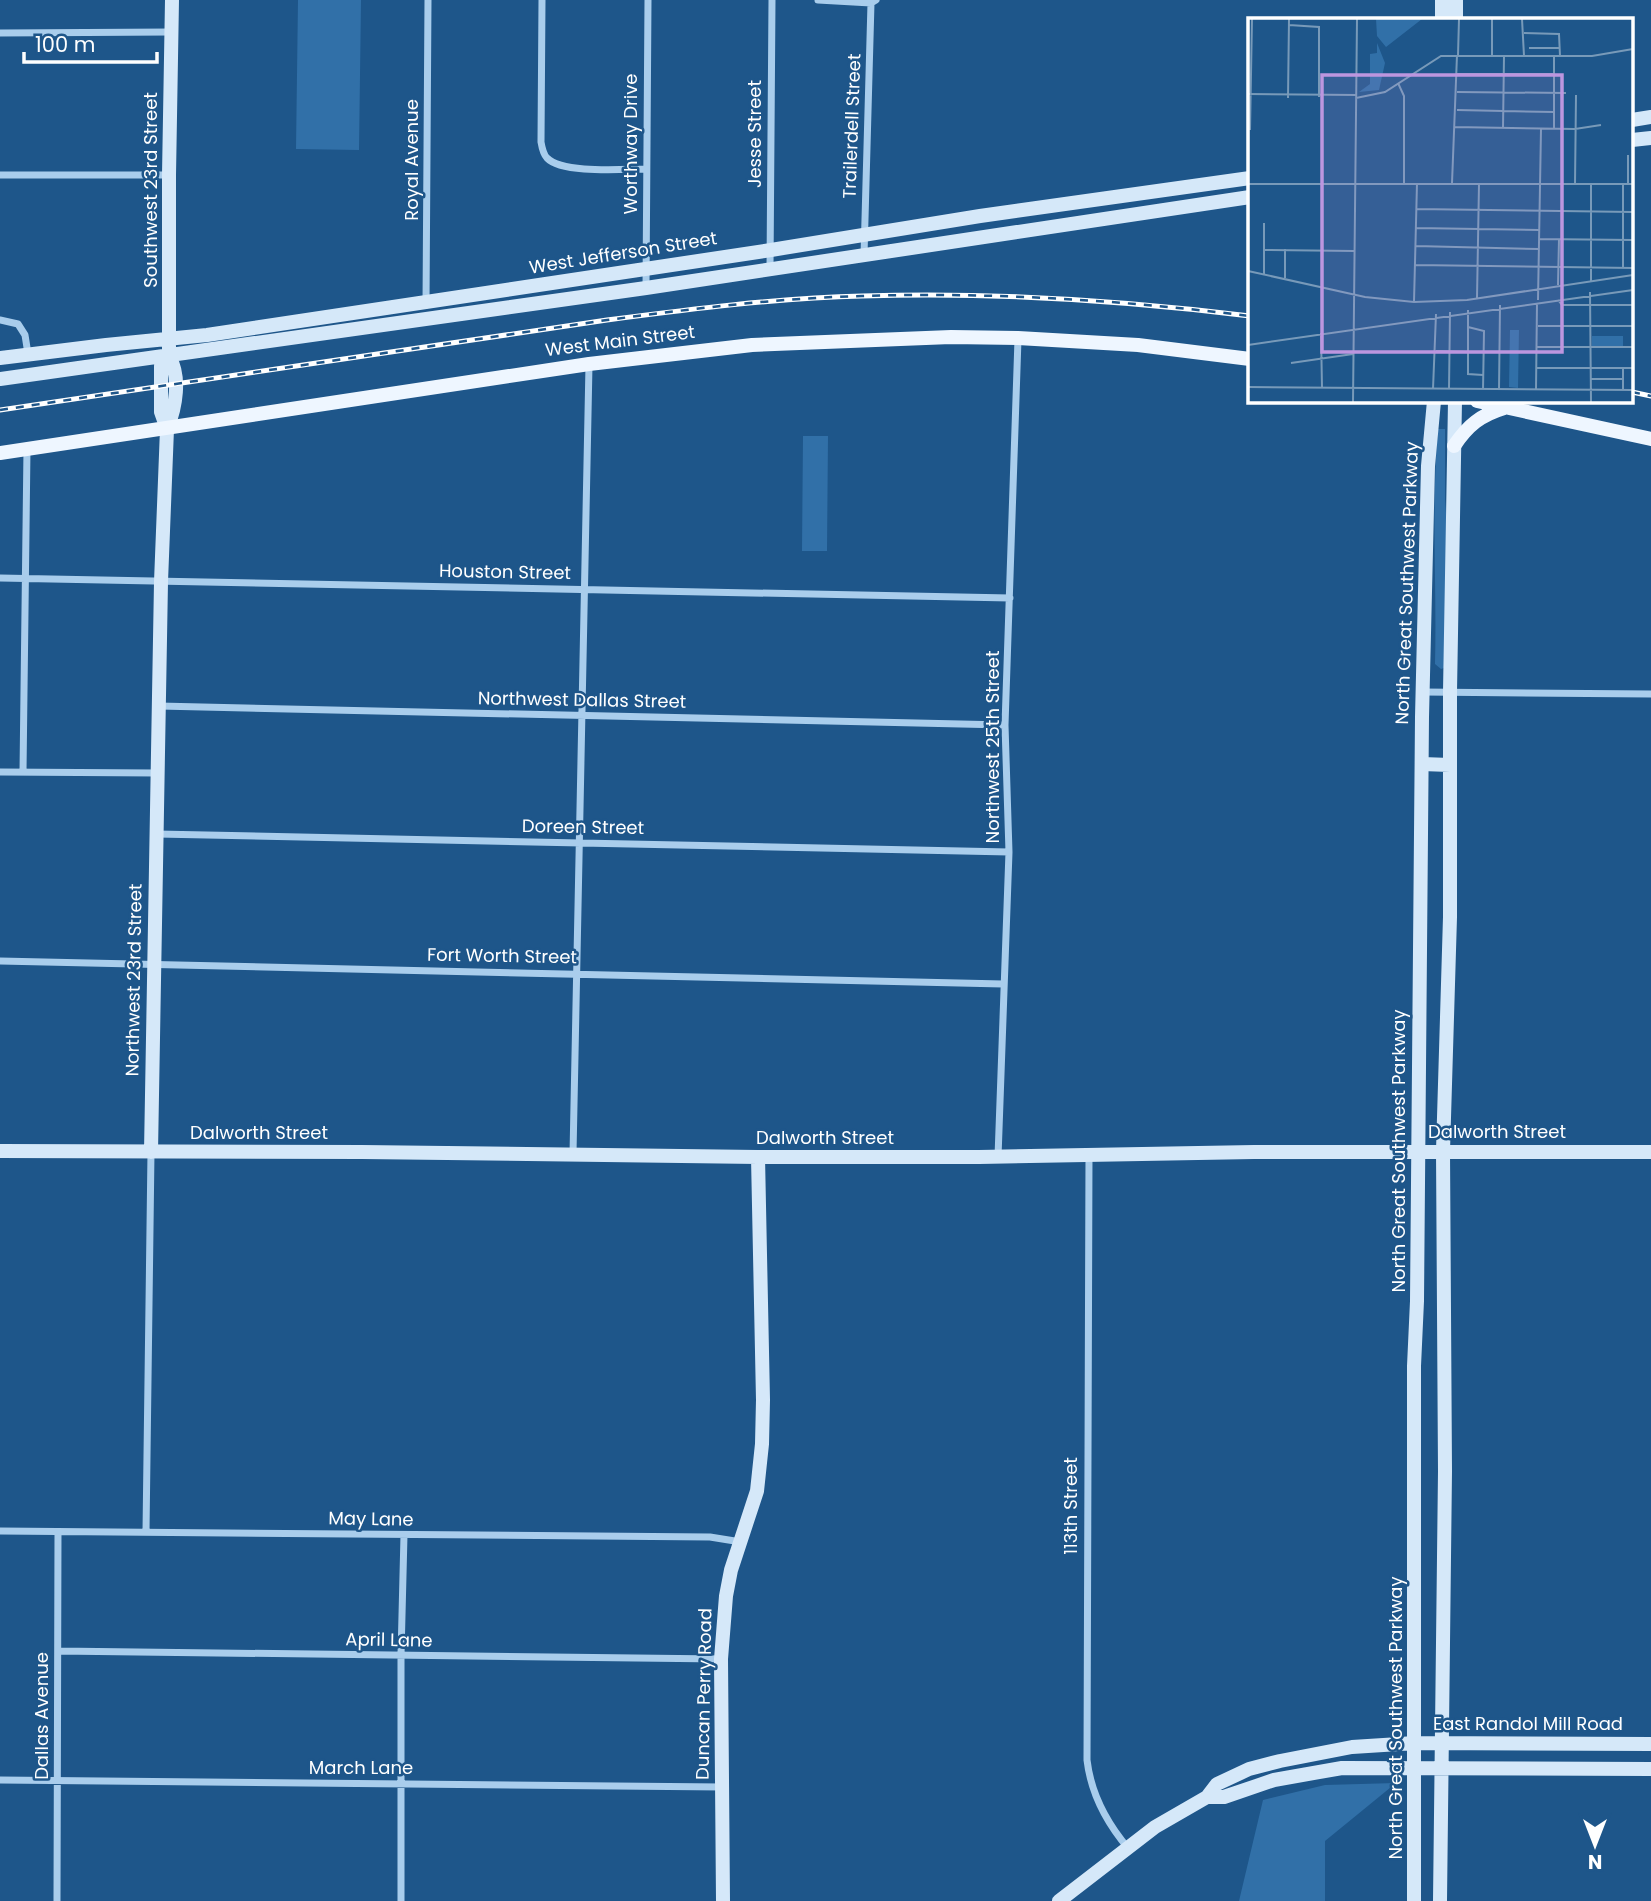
<svg xmlns="http://www.w3.org/2000/svg" width="1651" height="1901" viewBox="0 0 1651 1901" font-family="Poppins,sans-serif">
	<style>
		.green { fill: #3170a8 }
		.lines { fill: none; stroke-linecap: round; stroke-linejoin: round }
		.street { stroke: #a9cdec; stroke-width: 7 }
		.secondary { stroke: #d5e8f9; stroke-width: 14 }
		.primary { stroke: #eef6ff; stroke-width: 14 }
		.rail-casing { stroke: #fff; stroke-width: 5 }
		.rail { stroke: #1e568a; stroke-width: 2.5; stroke-dasharray: 8; stroke-linecap: butt }
		.labels { text-anchor: middle; stroke-width: 5; stroke-linejoin: round; paint-order: stroke }
		.street-label { font-size: 18px; fill: #fff; stroke: #1e568a }
		.inset-road { fill: none; stroke: #789ab9; stroke-width: 2 }
		.view { fill: #bd96df; fill-opacity: 0.15; stroke: #bd96df; stroke-width: 3.5 }
		.inset-edge { fill: none; stroke: #fff; stroke-width: 3.5 }
	</style>
	<rect width="100%" height="100%" fill="#1e568a"/>
	<path class="green" d="M298 0H361L359 150 296 149Z
		M1438 429H1445V499L1449 554 1444 668 1441 669 1435 664C1437 584 1431 509 1438 429Z
		M803 436H828L827 551H802Z
		M1396 1783 1325 1841V1901H1239L1263 1800 1325 1785Z"/>
	<g class="lines">
		<path class="street" d="M542 0 541 142C542 148 543 154 547 158 562 174 624 169 646 169
			M818 0 871 3
			M0 33 171 32
			M0 175H169
			M864 255 871 3 876 0
			M770 269 772 0
			M646 288 648 0
			M426 305 428 0
			M0 320 18 324 25 335 28 354
			M0 578 1010 598
			M1423 692 1651 694
			M159 706 1005 725
			M0 772 157 773
			M23 772 27 449
			M157 834 1009 852
			M0 961 1003 984
			M573 1154 589 365
			M1089 1154 1087 1760C1091 1794 1106 1822 1128 1848
			M998 1157 1009 852 1005 725 1018 339
			M0 1531 710 1537 741 1542
			M146 1532 151 1152
			M58 1651 721 1659
			M0 1780 722 1787
			M57 1901 58 1532
			M401 1901V1655L404 1535"/>
		<path class="secondary" d="M1442 19V0
			M1456 19V0
			M1632 120 1651 117
			M1632 140 1651 138
			M0 358 106 345 207 335 771 250 980 216 1250 178
			M0 379 646 288 1250 197
			M167 429 161 412V366L169 356
			M1422 764 1450 765
			M0 1151 362 1152 758 1157H979L1254 1152H1651
			M151 1152 161 582 167 429C176 407 181 377 169 356V175L172 0
			M1207 1797H1224L1274 1780 1342 1768 1651 1769
			M723 1901 721 1659 726 1596 731 1570 757 1491 762 1444 763 1400 758 1157
			M1059 1901 1155 1827 1207 1797 1217 1784 1249 1769 1280 1761 1352 1747 1415 1743 1651 1744
			M1414 1901V1366L1417 1301 1422 717 1428 466 1434 401
			M1440 1901 1445 1471 1443 1151 1450 917V692L1455 401"/>
		<path class="primary" d="M1477 401 1651 439
			M1454 446C1468 425 1481 415 1504 408
			M0 453 589 364 752 345 951 337 1018 338 1138 345 1250 359"/>
		<defs>
			<path id="rail" d="M1632 392 1651 396
				M0 410 607 320C691 309 777 298 862 296 992 292 1121 300 1250 316"/>
		</defs>
		<use href="#rail" class="rail-casing"/>
		<use href="#rail" class="rail"/>
	</g>
	<g class="labels">
		<g class="street-label">
			<text transform="translate(852 126) rotate(-88)" y="6">Trailerdell Street</text>
			<text transform="translate(755 134) rotate(-90)" y="6">Jesse Street</text>
			<text transform="translate(631 144) rotate(-90)" y="6">Worthway Drive</text>
			<text transform="translate(412 160) rotate(-90)" y="6">Royal Avenue</text>
			<text transform="translate(151 190) rotate(-90)" y="6">Southwest 23rd Street</text>
			<text transform="translate(623 253) rotate(-9)" y="6">West Jefferson Street</text>
			<text transform="translate(620 341) rotate(-7)" y="6">West Main Street</text>
			<text transform="translate(505 572) rotate(1)" y="6">Houston Street</text>
			<text transform="translate(1407 583) rotate(-88)" y="6">North Great Southwest Parkway</text>
			<text transform="translate(582 700) rotate(1)" y="6">Northwest Dallas Street</text>
			<text transform="translate(993 747) rotate(-90)" y="6">Northwest 25th Street</text>
			<text transform="translate(583 827) rotate(1)" y="6">Doreen Street</text>
			<text transform="translate(502 956) rotate(1)" y="6">Fort Worth Street</text>
			<text transform="translate(134 980) rotate(-89)" y="6">Northwest 23rd Street</text>
			<text x="1497" y="1138">Dalworth Street</text>
			<text x="259" y="1139">Dalworth Street</text>
			<text x="825" y="1144">Dalworth Street</text>
			<text transform="translate(1399 1151) rotate(-90)" y="6">North Great Southwest Parkway</text>
			<text transform="translate(1071 1506) rotate(-90)" y="6">113th Street</text>
			<text transform="translate(371 1519) rotate(1)" y="6">May Lane</text>
			<text transform="translate(389 1640) rotate(1)" y="6">April Lane</text>
			<text transform="translate(704 1694) rotate(-89)" y="6">Duncan Perry Road</text>
			<text transform="translate(42 1716) rotate(-90)" y="6">Dallas Avenue</text>
			<text transform="translate(1396 1718) rotate(-90)" y="6">North Great Southwest Parkway</text>
			<text x="1528" y="1730">East Randol Mill Road</text>
			<text x="361" y="1774">March Lane</text>
		</g>
	</g>
	<g transform="translate(1248 18)">
		<rect width="385" height="385" fill="#1e568a"/>
		<path d="M128 1H174L138 29 129 18ZM129 25 137 45 131 72 111 74 122 66V36L129 35ZM262 312H271L270 370 261 369ZM344 318H375V328H344Z" fill="#3170a8"/>
		<path class="inset-road" d="M274 1 276 38M41 7 71 9V79M276 15 311 16 312 38M281 30H311M210 37 211 1M244 37V1M209 56H306M150 65 156 78V166M209 74 318 75M0 76 109 77M40 80 41 1M108 80 137 74 193 38H344L385 31M209 92 306 94M206 109 327 111 353 107M255 110 256 38M306 111V38M2 112 4 1M204 165 209 37M0 166H385M327 166 328 77M380 166V137M168 191 385 194M16 205V256M168 210 291 212M291 221 385 222M168 228 291 231M16 232 106 233M167 247 385 250M375 251V166M0 253 117 279 166 284 219 282 385 257M37 260V231M343 263V166M310 267 311 221M342 274 343 384M229 280 231 166M290 282 293 111M310 282 314 287H385M166 284 169 165M220 292V356L235 357M290 308H385M220 309 236 313 235 372M73 315 74 370M0 327 385 272M289 329H385M188 333 220 334M43 345 105 336M289 350H385M375 350V372M343 361H375M0 369 385 372M185 371 188 296M201 371 202 294M288 371 289 285M251 372 252 287M105 384 109 1"/>
		<path class="view" d="M74 57H314V334H74Z"/>
		<rect width="385" height="385" class="inset-edge"/>
	</g>
	<g transform="translate(1595 1845) rotate(180)" stroke="#1e568a" stroke-width="5" paint-order="stroke">
	<path d="M0-5L12 26L0 18L-12 26Z" fill="#ffffff"/>
	<text y="-10" font-size="19" font-weight="bold" text-anchor="middle" fill="#ffffff">N</text>
	</g>
	<path d="M24 52v10h133v-10" fill="none" stroke="#ffffff" stroke-width="3.5"/>
	<text x="35" y="52" font-size="21" fill="#ffffff" stroke="#1e568a" stroke-width="5" paint-order="stroke">100 m</text>
</svg>
